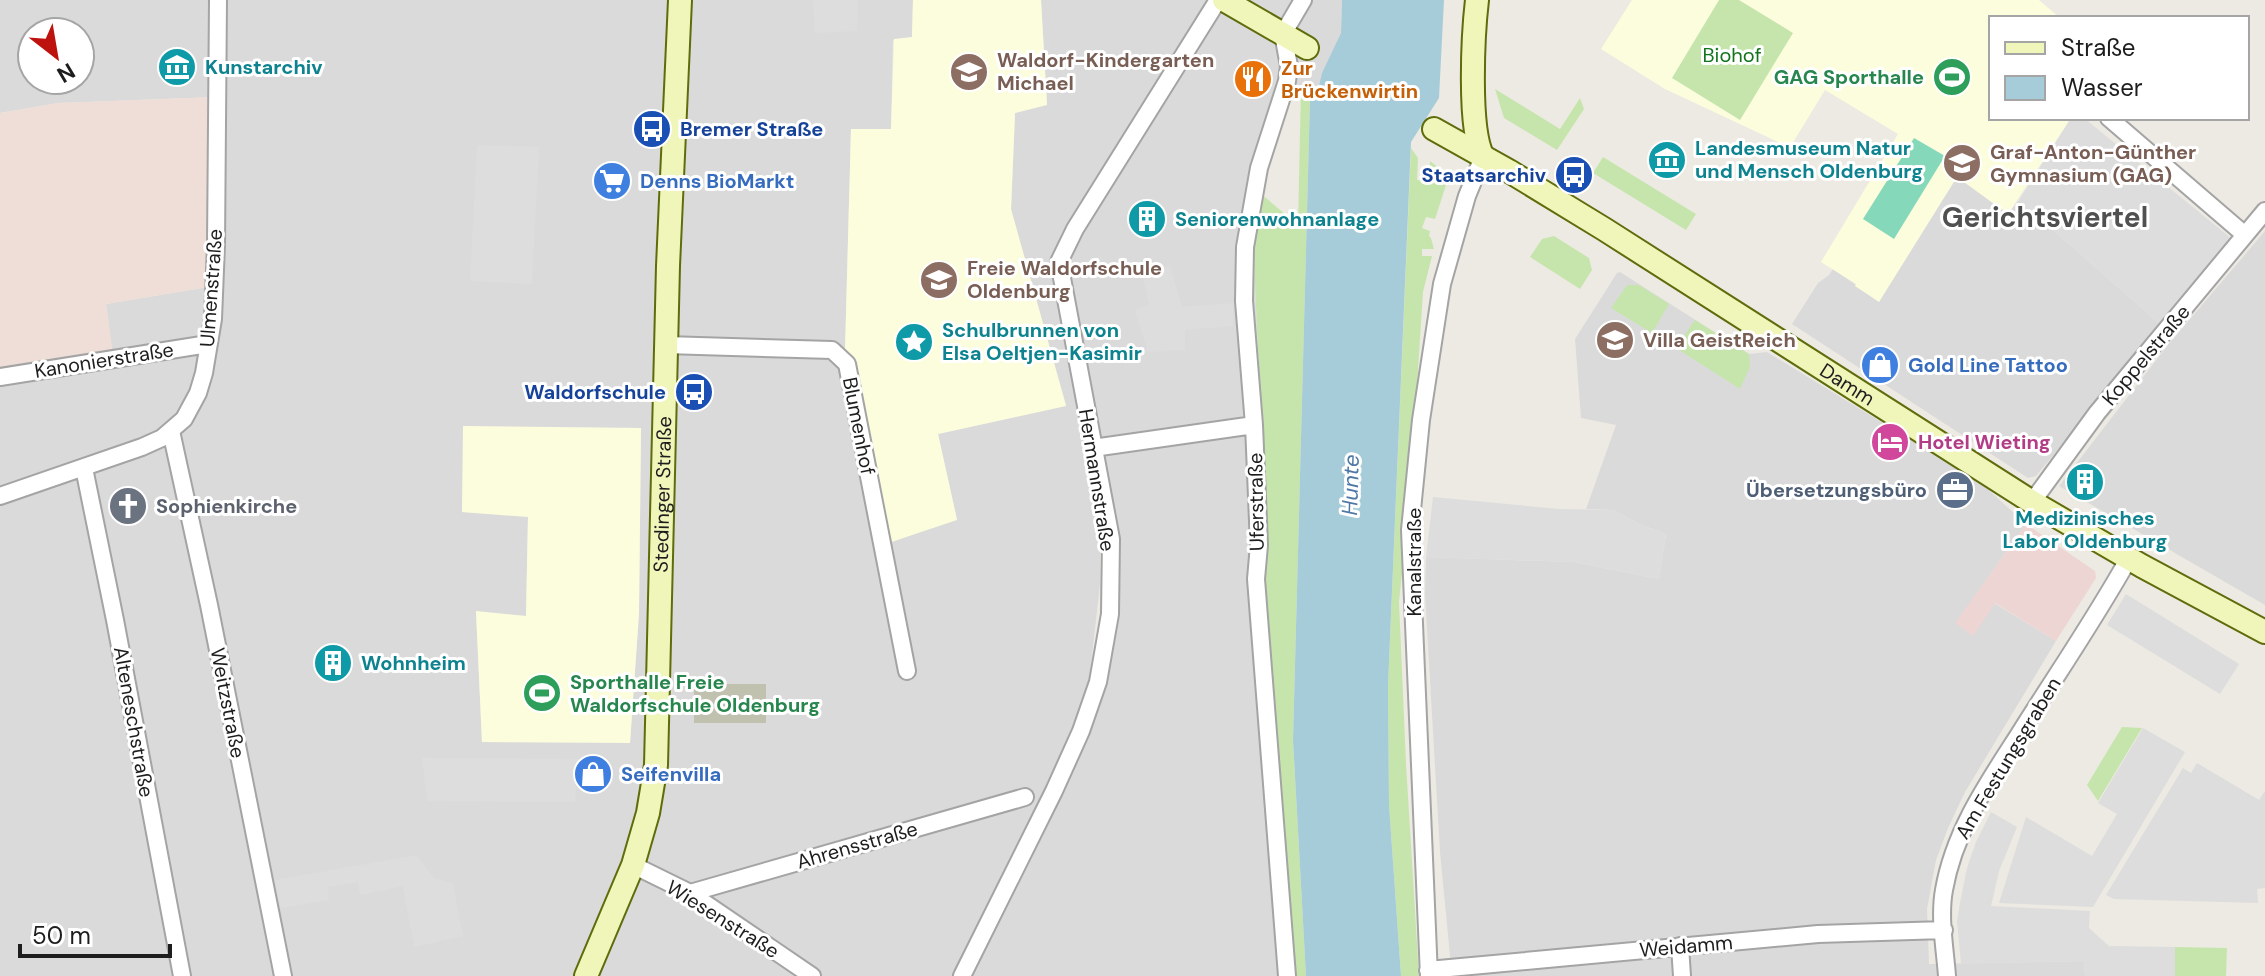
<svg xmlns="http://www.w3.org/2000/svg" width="2265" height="976" viewBox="0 0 2265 976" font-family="'DM Sans',sans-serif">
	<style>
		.residential { fill: #dbdada; fill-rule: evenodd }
		.commercial { fill: #edd5d3 }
		.education { fill: #fcfddd }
		.military { fill: #efded7 }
		.construction { fill: #c1c1af }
		.grass { fill: #c6e5ac }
		.pitch { fill: #86d8bb }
		.parking { fill: #ddd }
		.water { fill: #a6ccd9 }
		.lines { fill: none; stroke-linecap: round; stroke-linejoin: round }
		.street-casing { stroke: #a4a4a4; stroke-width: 20 }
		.secondary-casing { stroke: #5f6c0b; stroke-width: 26 }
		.street { stroke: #fff; stroke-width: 16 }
		.secondary { stroke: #f0f5ba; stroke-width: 22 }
		.labels { text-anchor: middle; stroke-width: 6; stroke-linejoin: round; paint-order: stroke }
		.park-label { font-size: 20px; fill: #12741d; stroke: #fff }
		.education-label { font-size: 20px; font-weight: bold; fill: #785e54; stroke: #fff; text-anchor: start }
		.culture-label { font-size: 20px; font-weight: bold; fill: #0d838f; stroke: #fff; text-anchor: start }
		.food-label { font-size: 20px; font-weight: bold; fill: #c56008; stroke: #fff; text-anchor: start }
		.leisure-label { font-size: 20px; font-weight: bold; fill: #27864d; stroke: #fff; text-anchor: end }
		.transit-label { font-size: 20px; font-weight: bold; fill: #164399; stroke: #fff; text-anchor: end }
		.shop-label { font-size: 20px; font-weight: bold; fill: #366cbe; stroke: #fff; text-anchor: start }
		.street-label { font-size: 20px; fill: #1d1d1d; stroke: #fff }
		.hotel-label { font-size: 20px; font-weight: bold; fill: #b23c85; stroke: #fff; text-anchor: start }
		.service-label { font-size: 20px; font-weight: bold; fill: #4e5e75; stroke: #fff; text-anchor: end }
		.worship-label { font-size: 20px; font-weight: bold; fill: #5b616d; stroke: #fff; text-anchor: start }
		.water-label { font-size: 22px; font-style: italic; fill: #5078a6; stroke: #fff }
		.district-label { font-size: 28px; font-weight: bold; fill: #505050; stroke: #fff }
	</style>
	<rect width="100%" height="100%" fill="#edeae3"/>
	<path class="residential" d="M0 0H913L912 38 893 40 891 130 851 129 845 351 892 542 957 519 938 434 1066 405 1011 210 1015 113 1047 104 1041 0H1342L1341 33 1317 89H1301L1285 104 1260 193 1253 235 1266 545 1263 580 1294 976H963L1054 791 1081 731 1098 682 1110 614 1111 539 1094 455 1100 547V584L1088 692 1083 713 953 976H0V373L113 356 106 304 214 286 217 139 216 97 58 103 0 113ZM32 32H80V80H32ZM464 427 641 428 639 613 630 742H482L476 612 526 616 528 516 462 512Z
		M1957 176 2008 214 2019 200 2161 325 2036 476 2028 478 1792 324 1818 283 1829 275 1833 269 1879 301Z
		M2265 231V605L2059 486 2167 346Z
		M1620 272 1749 354 1767 352 1981 483 2026 524 1956 623 1994 603 2056 641 1965 792 1948 828 1936 860 1927 909 1929 964 2084 961 2085 976H1452L1440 852 1425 594 1426 557 1574 562 1659 579 1666 534 1639 524 1613 510 1586 509 1616 425 1581 418 1575 339 1617 273Z"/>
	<path class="commercial" d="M2026 524 2095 571 2096 578 2056 641 1995 603 1973 636 1955 623Z"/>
	<path class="education" d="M913 0H1041L1047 105 1015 113 1011 209 1066 406 938 434 957 520 891 542 845 351 851 129H891L894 39 912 37Z
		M1632 0H2039L2060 18H1991V118H2071L2008 214 1957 177 1879 302 1855 286 1856 284 1821 262 1898 134 1825 90 1789 149 1776 141 1665 89 1601 49Z
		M463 426 641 428 639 613 630 743 482 742 476 611 526 616 528 517 462 512Z"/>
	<path class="military" d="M216 97 214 286 106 304 113 356 0 373V113L58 103Z"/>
	<path class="construction" d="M694 684H766V723H694Z"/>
	<path class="grass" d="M1719 0H1739L1793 33 1740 120 1672 78Z
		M1301 88 1317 89V94L1310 100 1293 740 1306 976H1294L1263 580 1266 545 1253 235 1260 193 1298 225Z
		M1495 89 1560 129 1580 98 1584 109 1557 150 1504 118Z
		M1411 148 1418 158 1417 180 1429 181 1430 161 1449 176 1435 219 1426 217 1422 228 1430 231 1429 236 1431 238 1434 249H1422V256H1432L1423 292 1410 495 1399 602 1406 764 1419 976H1401L1389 805 1388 686Z
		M1603 157 1696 214 1686 230 1593 173Z
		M1554 236 1589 258 1592 270 1580 289 1530 257 1542 239Z
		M1627 285H1639L1669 304 1652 333 1611 308Z
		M1695 320 1749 354 1750 367 1740 389 1676 348Z
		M2122 727 2142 728 2098 801 2087 785Z
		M2175 947 2227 948 2226 976H2175Z"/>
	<path class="pitch" d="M1914 138 1945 156 1894 239 1863 219Z"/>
	<path class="parking" d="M813 0H858L857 31 815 33Z
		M2071 118H2084L2232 239 2161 325 2019 200Z
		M477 145 539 147 532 284 470 281Z
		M1170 266 1182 307 1233 303V326L1185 330V350L1148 352 1135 311 1149 304 1142 274Z
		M1433 497 1559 509 1613 510 1639 524 1666 534 1659 579 1574 562 1426 557Z
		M2126 594 2239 664 2220 694 2107 625Z
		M2143 728 2185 752 2093 907 1999 903 2026 817 2092 856 2117 814 2098 803Z
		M422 758 578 759 575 802 427 801Z
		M2197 763 2259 800 2265 791V888L2257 889 2258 903 2114 899 2106 895 2183 768 2191 773Z
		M1991 812 2017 827 1999 871 1991 906 2090 911 2089 928 2109 946 2175 947V976H2085L2084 961 1961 964 1957 921 1960 903 1967 868 1976 842Z
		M416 855 434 878 453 883 463 936 414 947 403 886 360 895 358 882 328 887 329 900 281 908 275 880Z"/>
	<path class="water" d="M1342 0H1444L1439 98 1411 142 1388 686 1389 805 1401 976H1306L1293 740 1310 99 1317 94 1322 73 1341 33Z"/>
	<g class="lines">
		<defs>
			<path id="street" d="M2109 118 2245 235
				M666 345 832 350 847 364 907 671
				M0 377 208 344
				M171 431 209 605 283 976
				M1093 448 1254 425
				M84 468 115 620 182 976
				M0 496 142 447 162 438 184 419 198 393 204 373 213 319 216 245 218 0
				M2032 502 2097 413 2265 211
				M633 865 690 893 812 976
				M690 893 1025 797
				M1680 946 1682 976
				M1428 970 1818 934 1944 930
				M962 976 1054 791 1081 731 1098 682 1110 614 1111 539 1059 262 1075 229 1218 0
				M1287 976 1256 579 1259 545 1254 425 1244 301 1245 247 1259 168 1287 81 1289 66 1283 34 1303 0
				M1429 976 1410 530 1421 420 1442 284 1467 196 1483 157
				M1947 976C1945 949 1939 917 1944 890 1954 832 1987 784 2018 736 2055 677 2095 619 2129 558"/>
			<g id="secondary">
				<path d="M1224 0 1307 48"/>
				<path d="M1477 0C1473 34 1468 129 1483 157"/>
				<path id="s1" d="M1434 129 1509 171 1604 229 2032 502 2142 566 2265 632"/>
				<path id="s2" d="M586 976 633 865 648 813 656 765 668 266 680 0"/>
			</g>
		</defs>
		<use href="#street" class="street-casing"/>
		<use href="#secondary" class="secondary-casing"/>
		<use href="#street" class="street"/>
		<use href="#secondary" class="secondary"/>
	</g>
	<defs>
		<symbol id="museum-disc" viewBox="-11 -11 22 22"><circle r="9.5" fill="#0f9aa8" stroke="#fff"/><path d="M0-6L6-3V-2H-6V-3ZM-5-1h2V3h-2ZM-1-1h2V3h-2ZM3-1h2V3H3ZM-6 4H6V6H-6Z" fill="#fff"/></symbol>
		<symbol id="school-disc" viewBox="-11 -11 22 22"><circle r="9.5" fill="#8d6e63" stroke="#fff"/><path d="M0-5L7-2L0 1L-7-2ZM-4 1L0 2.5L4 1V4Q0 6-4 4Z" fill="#fff"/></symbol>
		<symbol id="stadium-disc" viewBox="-11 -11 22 22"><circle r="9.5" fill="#2e9e5b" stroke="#fff"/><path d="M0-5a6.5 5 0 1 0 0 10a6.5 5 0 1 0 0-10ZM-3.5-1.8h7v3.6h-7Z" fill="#fff"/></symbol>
		<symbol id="restaurant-disc" viewBox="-11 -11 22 22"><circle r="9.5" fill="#e8710a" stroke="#fff"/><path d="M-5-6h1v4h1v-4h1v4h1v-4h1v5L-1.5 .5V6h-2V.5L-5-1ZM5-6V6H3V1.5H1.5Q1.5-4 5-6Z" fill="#fff"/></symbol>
		<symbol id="bus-disc" viewBox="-11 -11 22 22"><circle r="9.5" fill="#1a4fb4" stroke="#fff"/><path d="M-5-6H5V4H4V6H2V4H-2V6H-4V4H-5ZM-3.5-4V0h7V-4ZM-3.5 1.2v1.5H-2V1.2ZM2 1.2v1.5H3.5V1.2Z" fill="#fff"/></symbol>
		<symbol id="supermarket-disc" viewBox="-11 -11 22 22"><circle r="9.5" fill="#3f7fe0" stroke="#fff"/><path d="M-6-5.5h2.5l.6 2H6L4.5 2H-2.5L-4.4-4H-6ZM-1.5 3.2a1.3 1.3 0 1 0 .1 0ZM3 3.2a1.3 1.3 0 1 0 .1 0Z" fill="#fff"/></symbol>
		<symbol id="building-disc" viewBox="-11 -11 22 22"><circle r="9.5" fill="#0f9aa8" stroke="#fff"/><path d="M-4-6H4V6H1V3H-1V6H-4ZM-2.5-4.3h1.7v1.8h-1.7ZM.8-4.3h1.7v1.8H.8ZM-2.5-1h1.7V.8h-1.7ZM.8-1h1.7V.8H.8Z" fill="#fff"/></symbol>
		<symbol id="university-disc" viewBox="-11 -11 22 22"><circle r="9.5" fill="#8d6e63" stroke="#fff"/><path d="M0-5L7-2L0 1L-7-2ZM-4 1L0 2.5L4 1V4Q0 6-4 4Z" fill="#fff"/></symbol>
		<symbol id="sight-disc" viewBox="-11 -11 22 22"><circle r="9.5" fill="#0f9aa8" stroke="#fff"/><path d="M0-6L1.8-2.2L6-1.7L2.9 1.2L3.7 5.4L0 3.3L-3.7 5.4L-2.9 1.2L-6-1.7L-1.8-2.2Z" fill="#fff"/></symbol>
		<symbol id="shop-disc" viewBox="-11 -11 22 22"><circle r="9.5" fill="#3f7fe0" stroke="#fff"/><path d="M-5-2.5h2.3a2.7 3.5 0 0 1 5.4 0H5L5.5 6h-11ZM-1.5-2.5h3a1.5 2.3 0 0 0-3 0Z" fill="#fff"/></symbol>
		<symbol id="hotel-disc" viewBox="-11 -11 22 22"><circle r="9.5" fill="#d1479c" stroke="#fff"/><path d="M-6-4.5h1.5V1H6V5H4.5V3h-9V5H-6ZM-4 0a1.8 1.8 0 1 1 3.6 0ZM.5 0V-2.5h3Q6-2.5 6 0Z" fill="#fff"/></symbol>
		<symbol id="office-disc" viewBox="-11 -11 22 22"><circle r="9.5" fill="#5c6f8a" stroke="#fff"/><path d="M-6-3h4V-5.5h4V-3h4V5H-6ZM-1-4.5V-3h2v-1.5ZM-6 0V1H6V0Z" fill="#fff"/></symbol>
		<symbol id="church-disc" viewBox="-11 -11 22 22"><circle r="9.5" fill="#6b7280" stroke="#fff"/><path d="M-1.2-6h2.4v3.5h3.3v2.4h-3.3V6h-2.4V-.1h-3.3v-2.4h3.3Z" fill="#fff"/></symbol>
	</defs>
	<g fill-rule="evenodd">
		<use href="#museum-disc" x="155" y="45" width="44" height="44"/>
		<use href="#school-disc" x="947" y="50" width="44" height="44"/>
		<use href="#stadium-disc" x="1930" y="55" width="44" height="44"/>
		<use href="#restaurant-disc" x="1231" y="57" width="44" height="44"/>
		<use href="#bus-disc" x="630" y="107" width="44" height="44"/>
		<use href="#museum-disc" x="1645" y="138" width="44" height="44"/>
		<use href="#school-disc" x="1940" y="141" width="44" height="44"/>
		<use href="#bus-disc" x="1552" y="153" width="44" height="44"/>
		<use href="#supermarket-disc" x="590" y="159" width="44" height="44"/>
		<use href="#building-disc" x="1125" y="197" width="44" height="44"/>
		<use href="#school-disc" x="917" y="258" width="44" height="44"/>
		<use href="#university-disc" x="1593" y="318" width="44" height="44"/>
		<use href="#sight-disc" x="892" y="320" width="44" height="44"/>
		<use href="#shop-disc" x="1858" y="343" width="44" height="44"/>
		<use href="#bus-disc" x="672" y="370" width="44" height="44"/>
		<use href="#hotel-disc" x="1868" y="420" width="44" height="44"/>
		<use href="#building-disc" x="2063" y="460" width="44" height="44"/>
		<use href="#office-disc" x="1933" y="468" width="44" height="44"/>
		<use href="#church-disc" x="106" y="484" width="44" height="44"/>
		<use href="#building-disc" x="311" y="641" width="44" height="44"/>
		<use href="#stadium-disc" x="520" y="671" width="44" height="44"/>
		<use href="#shop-disc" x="571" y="752" width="44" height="44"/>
	</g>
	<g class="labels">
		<g class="park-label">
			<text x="1732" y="62">Biohof</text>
		</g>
		<g class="education-label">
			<text x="997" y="67">Waldorf-Kindergarten<tspan x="997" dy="23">Michael</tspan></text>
			<text x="1990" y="159">Graf-Anton-Günther<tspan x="1990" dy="23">Gymnasium (GAG)</tspan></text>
			<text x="967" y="275">Freie Waldorfschule<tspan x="967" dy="23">Oldenburg</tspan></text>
			<text x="1643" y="347">Villa GeistReich</text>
		</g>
		<g class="culture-label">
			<text x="205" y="74">Kunstarchiv</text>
			<text x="1695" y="155">Landesmuseum Natur<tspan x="1695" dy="23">und Mensch Oldenburg</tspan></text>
			<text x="1175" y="226">Seniorenwohnanlage</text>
			<text x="942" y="337">Schulbrunnen von<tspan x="942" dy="23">Elsa Oeltjen-Kasimir</tspan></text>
			<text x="2085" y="525" text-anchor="middle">Medizinisches<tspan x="2085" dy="23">Labor Oldenburg</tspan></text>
			<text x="361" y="670">Wohnheim</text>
		</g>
		<g class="food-label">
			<text x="1281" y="75">Zur<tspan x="1281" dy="23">Brückenwirtin</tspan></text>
		</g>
		<g class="leisure-label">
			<text x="1924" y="84">GAG Sporthalle</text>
			<text x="570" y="689" text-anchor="start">Sporthalle Freie<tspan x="570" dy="23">Waldorfschule Oldenburg</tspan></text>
		</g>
		<g class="transit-label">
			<text x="680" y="136" text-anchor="start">Bremer Straße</text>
			<text x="1546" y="182">Staatsarchiv</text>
			<text x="666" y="399">Waldorfschule</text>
		</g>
		<g class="shop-label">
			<text x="640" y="188">Denns BioMarkt</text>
			<text x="1908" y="372">Gold Line Tattoo</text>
			<text x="621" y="781">Seifenvilla</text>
		</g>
		<g class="street-label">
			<text transform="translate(211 288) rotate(-86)" y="7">Ulmenstraße</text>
			<text transform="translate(2146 355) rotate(-50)" y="7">Koppelstraße</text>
			<text transform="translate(104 360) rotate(-9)" y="7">Kanonierstraße</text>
			<text dy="7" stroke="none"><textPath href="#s1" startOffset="486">Damm</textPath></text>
			<text transform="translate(859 426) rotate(79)" y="7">Blumenhof</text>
			<text transform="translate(1097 480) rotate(81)" y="7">Hermannstraße</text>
			<text dy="7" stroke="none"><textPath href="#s2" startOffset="494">Stedinger Straße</textPath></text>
			<text transform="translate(1256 502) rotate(-91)" y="7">Uferstraße</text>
			<text transform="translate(1414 562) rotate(-90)" y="7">Kanalstraße</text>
			<text transform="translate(228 703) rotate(79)" y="7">Weitzstraße</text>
			<text transform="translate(134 722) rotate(80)" y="7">Alteneschstraße</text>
			<text transform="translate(2008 758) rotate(-59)" y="7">Am Festungsgraben</text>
			<text transform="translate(857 845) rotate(-16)" y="7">Ahrensstraße</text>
			<text transform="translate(723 919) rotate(32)" y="7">Wiesenstraße</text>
			<text transform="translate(1686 946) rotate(-5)" y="7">Weidamm</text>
		</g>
		<g class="hotel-label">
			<text x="1918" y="449">Hotel Wieting</text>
		</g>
		<g class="service-label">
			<text x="1927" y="497">Übersetzungsbüro</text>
		</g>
		<g class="worship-label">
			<text x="156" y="513">Sophienkirche</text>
		</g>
		<g class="water-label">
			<text transform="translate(1350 485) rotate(-88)" y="8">Hunte</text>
		</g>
		<g class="district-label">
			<text x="2045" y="227">Gerichtsviertel</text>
		</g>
	</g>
	<rect x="1989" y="16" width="260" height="104" fill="#ffffff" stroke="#a5a5a5" stroke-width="2"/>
	<rect x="2005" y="42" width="40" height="12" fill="#f0f5ba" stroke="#a5a5a5" stroke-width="2"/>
	<text x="2061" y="56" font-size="24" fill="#1d1d1d">Straße</text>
	<rect x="2005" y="76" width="40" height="24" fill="#a6ccd9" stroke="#a5a5a5" stroke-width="2"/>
	<text x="2061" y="96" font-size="24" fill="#1d1d1d">Wasser</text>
	<g transform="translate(56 56) rotate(149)"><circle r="38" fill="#ffffff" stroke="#a5a5a5" stroke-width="2"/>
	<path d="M0-6L14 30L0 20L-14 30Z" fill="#bd120d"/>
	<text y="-12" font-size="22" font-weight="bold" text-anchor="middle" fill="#1d1d1d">N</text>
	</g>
	<path d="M20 944v12h150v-12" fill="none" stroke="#1d1d1d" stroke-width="4"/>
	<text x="32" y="944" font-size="24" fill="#1d1d1d" stroke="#ffffff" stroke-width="6" paint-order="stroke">50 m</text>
</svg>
